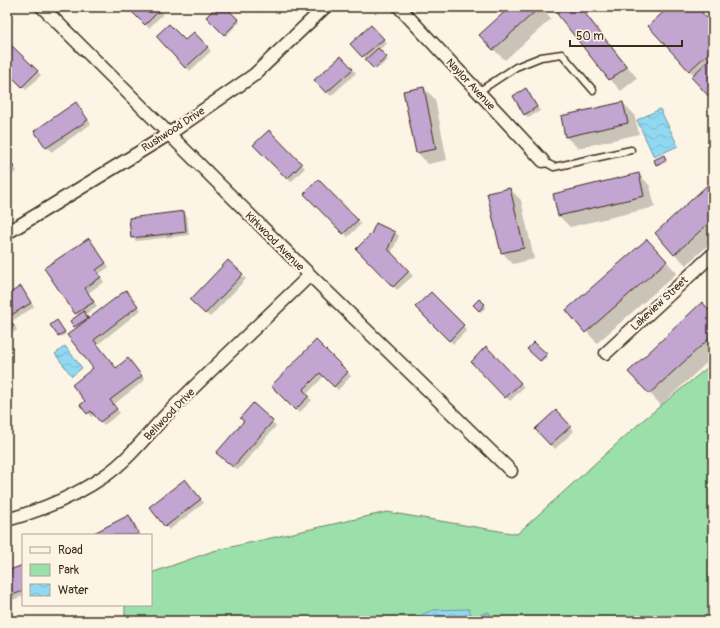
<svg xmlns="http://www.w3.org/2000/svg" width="720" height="628" viewBox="0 0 720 628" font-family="Pangolin,sans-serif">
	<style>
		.green { fill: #9bdfaa; stroke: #6b8464 }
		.water { fill: url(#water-waves); stroke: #6f939e }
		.shadow { fill: #0003 }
		.building { fill: #c3a5d1; stroke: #3b2a1e }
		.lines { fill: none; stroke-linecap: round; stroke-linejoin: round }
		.lane-casing { stroke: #3b2a1e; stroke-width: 9 }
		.street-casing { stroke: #3b2a1e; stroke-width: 15 }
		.lane { stroke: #fcf5e5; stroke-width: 6 }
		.street { stroke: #fcf5e5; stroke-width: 12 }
		.labels { text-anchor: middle; stroke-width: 4; stroke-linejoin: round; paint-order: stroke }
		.street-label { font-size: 11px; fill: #3b2a1e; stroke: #fcf5e5 }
	</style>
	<defs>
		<pattern id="water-waves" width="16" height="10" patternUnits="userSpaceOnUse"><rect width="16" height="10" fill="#91d9f3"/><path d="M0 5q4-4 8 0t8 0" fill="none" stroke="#7ebad0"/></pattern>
	</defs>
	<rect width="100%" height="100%" fill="#fcf5e5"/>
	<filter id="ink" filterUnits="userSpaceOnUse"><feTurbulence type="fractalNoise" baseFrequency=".025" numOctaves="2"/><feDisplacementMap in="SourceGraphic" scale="8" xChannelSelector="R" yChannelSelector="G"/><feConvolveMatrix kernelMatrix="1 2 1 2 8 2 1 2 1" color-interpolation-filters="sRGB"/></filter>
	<g filter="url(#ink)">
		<path class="green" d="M713 363V621H125V605H151V573L213 551 387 512 517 534 642 421Z"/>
		<path class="water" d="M660 109 678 146 654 157 637 120Z
			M65 346 82 368 72 376 55 354Z
			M469 609 472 617 489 612 492 621H407L433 610Z"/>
		<path class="shadow" d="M129 7H156L163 14 149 28Z
			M217 7H224L240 22 226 36 207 17Z
			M257 7H276L272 11 269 8 263 13Z
			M511 7H540L551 19 505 60 493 49Z
			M560 7H580L637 78 621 91 610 79 556 10Z
			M670 7H696L713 25V99L692 77 694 75 689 70Z
			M375 30 387 43 379 50 388 60 376 70 352 44Z
			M194 33 211 51 190 71 157 36 185 42Z
			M7 42 41 75 26 90 7 71Z
			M341 57 356 73 331 96 315 80Z
			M424 88 435 99 447 160 428 164 417 152Z
			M526 90 529 94 540 111 528 118 525 114Z
			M623 103 634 114 639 134 578 148 566 137 562 117Z
			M76 104 91 124 51 152 36 131Z
			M269 131 305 168 291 182 254 146Z
			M664 156 667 162 658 166 657 164Z
			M7 157 17 171 7 178Z
			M639 174 650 186 655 207 570 227 559 216Z
			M318 181 361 224 348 237 305 194Z
			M713 182V241L686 265 675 254Z
			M510 189 521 200 534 259 513 264 502 252Z
			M183 212 187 216 189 235 136 241 132 237Z
			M395 232 399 236 391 254 413 276 397 290 357 249Z
			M89 239 109 267 99 274 104 282 88 293 97 306 86 314 89 320 129 295 141 310 97 345 116 369 132 363 145 380 113 405 120 413 104 425 95 415 92 417 82 405 86 401 95 368 77 329 71 321 78 316 46 268Z
			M647 240 677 273 597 343 567 310Z
			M228 262 246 279 210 317 192 300Z
			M21 288 25 292 34 307 12 321 17 330 7 337V296Z
			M431 293 467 330 453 344 417 307Z
			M479 300 486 307 481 312 474 305Z
			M713 314V357L661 405 629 372Z
			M58 323 66 334 61 337 52 326Z
			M316 342 351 376 338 390 324 376 306 395 312 400 299 413 272 386Z
			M534 344 548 357 542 362 529 349Z
			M486 348 524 387 510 401 472 362Z
			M253 405 276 426 238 470 221 456 245 421Z
			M556 412 574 431 555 449 537 429Z
			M185 480 204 503 169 530 166 526Z
			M129 517 133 520 141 535H92Z
			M23 566V596L7 602V572Z"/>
		<path class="building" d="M127 7H157L160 10 145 25Z
			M216 7H225L239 20 224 35 206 17Z
			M510 7H540L493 50 479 35Z
			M559 7H580L627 67 609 80 554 10Z
			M669 7H697L713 25V49L689 71 648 26Z
			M169 24 185 40 194 32 208 47 185 68 156 36Z
			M371 25 384 39 362 57 350 44Z
			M7 41 38 71 22 87 7 72Z
			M378 48 387 57 374 69 365 60Z
			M341 56 353 69 326 93 314 80Z
			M713 56V99L712 100 691 77Z
			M424 87 436 149 416 153 403 91Z
			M526 88 537 107 524 115 513 96Z
			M76 102 88 120 46 148 34 131Z
			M623 102 628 123 565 137 561 116Z
			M269 130 302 164 287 179 253 145Z
			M664 155 666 160 656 165 654 160Z
			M7 157 14 167 7 172Z
			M639 173 644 196 558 216 553 194Z
			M318 179 358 220 343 234 304 194Z
			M713 180V219L674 255 655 233Z
			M510 188 524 248 501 253 487 193Z
			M184 211 186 232 131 238 129 218Z
			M376 223 395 232 388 249 409 271 393 287 356 249 371 234Z
			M89 238 106 263 96 270 101 277 85 288 94 302 75 314 44 268Z
			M647 239 667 261 585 333 566 310Z
			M228 260 243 274 205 314 190 300Z
			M21 286 31 303 8 317 14 326 7 331V295Z
			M126 290 138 306 94 340 116 368 128 358 142 376 110 400 117 409 100 422 91 411 87 414 80 405 85 401 72 385 93 368 67 335Z
			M431 292 464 325 449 341 415 307Z
			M479 299 485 304 479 311 473 305Z
			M702 302 713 314V335L649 394 628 372Z
			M84 311 88 318 74 327 70 321Z
			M57 320 65 332 58 336 50 325Z
			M316 340 348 372 334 387 320 373 303 390 309 396 295 410 271 386Z
			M534 342 547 354 540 361 527 349Z
			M486 346 521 383 505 398 471 362Z
			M253 403 273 421 233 467 216 453 244 421 240 418Z
			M556 410 571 426 550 445 535 429Z
			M185 479 201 499 165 527 149 507Z
			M129 515 139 535H90Z
			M23 565V591L7 597V571Z"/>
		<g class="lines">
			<defs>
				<path id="lane" d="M478 92 516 67 541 57 562 54 593 90
					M543 161 554 167 631 150"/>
				<path id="street" d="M42 7 310 275 511 471
					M399 7 543 161
					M7 233 169 134 254 75 325 7
					M606 353 713 254
					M7 520C42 510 76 496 106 475 129 459 147 435 166 415 213 367 262 322 310 275"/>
			</defs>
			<use href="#lane" class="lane-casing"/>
			<use href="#street" class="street-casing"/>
			<use href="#lane" class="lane"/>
			<use href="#street" class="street"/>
		</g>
	</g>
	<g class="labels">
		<g class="street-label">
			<text transform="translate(471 84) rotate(47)" y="4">Naylor Avenue</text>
			<text transform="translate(173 129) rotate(-33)" y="4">Rushwood Drive</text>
			<text transform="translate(275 241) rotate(45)" y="4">Kirkwood Avenue</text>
			<text transform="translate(659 303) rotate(-43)" y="4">Lakeview Street</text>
			<text transform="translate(169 414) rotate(-46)" y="4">Bellwood Drive</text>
		</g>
	</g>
	<rect width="720" height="628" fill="none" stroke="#fcf5e5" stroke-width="24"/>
	<rect x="12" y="12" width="696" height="604" fill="none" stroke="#3b2a1e" stroke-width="1.5" filter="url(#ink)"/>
	<rect x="22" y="534" width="130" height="72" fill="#fcf5e5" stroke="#afa495"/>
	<rect x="30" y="547" width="20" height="6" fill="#fcf5e5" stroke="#afa495"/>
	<text x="58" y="554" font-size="12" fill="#3b2a1e">Road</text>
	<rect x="30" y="564" width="20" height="12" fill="#9bdfaa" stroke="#afa495"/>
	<text x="58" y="574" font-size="12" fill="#3b2a1e">Park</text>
	<rect x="30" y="584" width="20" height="12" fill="url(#water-waves)" stroke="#afa495"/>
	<text x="58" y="594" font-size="12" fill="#3b2a1e">Water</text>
	<path d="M570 40v6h112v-6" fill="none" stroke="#3b2a1e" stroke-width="2"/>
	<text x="576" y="40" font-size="12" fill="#3b2a1e" stroke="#fcf5e5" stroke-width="3" paint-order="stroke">50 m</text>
</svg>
